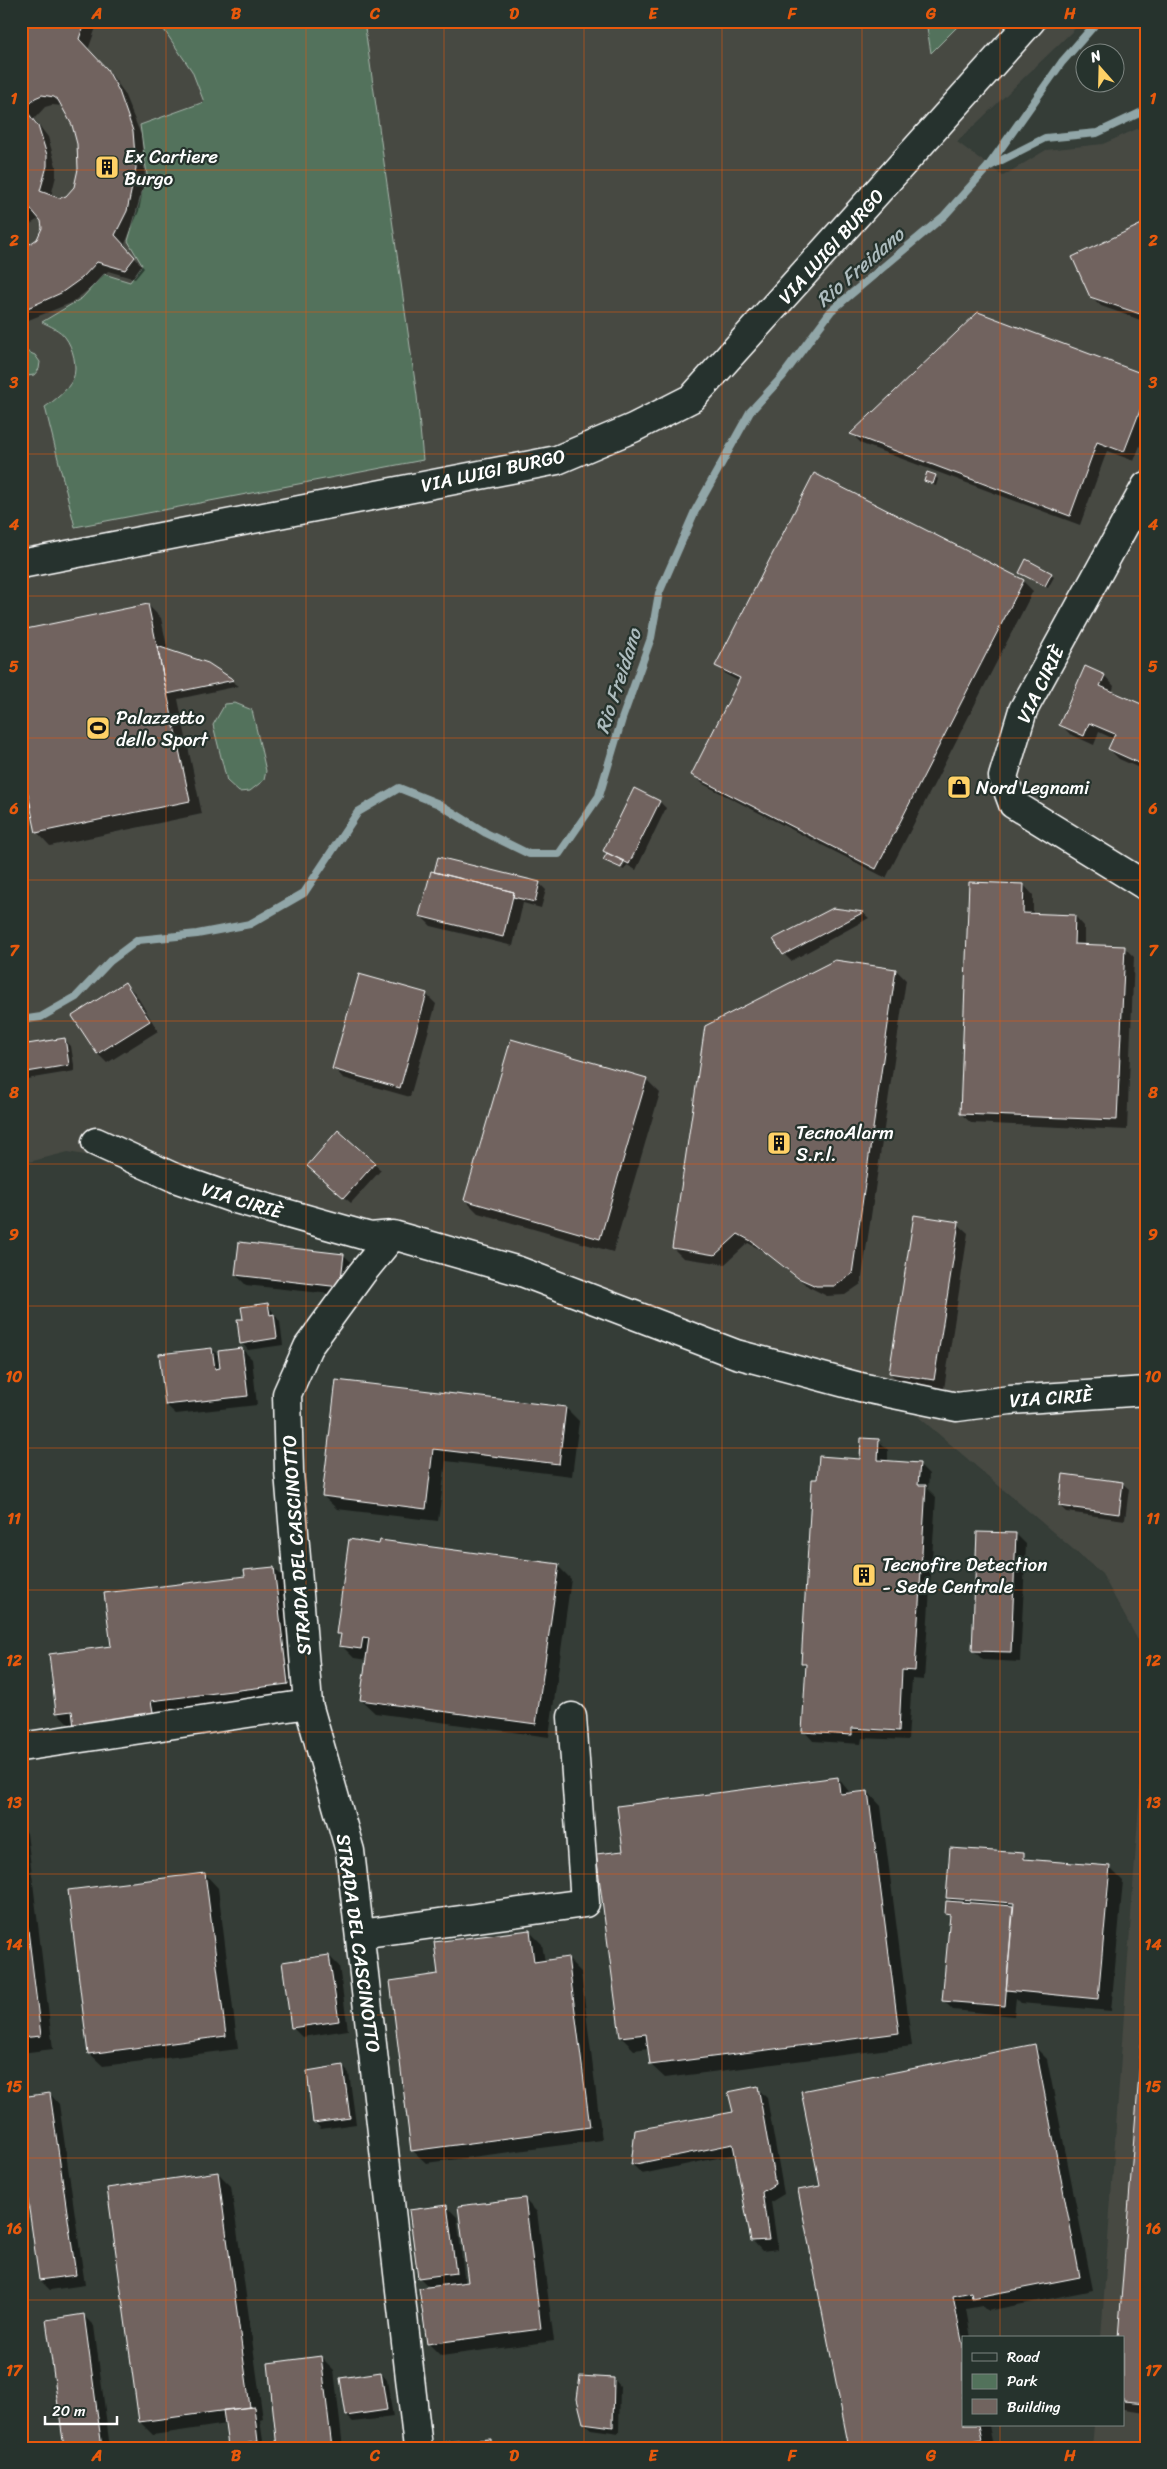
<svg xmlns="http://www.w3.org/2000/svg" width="1167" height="2469" font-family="Sriracha,sans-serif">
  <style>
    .built { fill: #474943 }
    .green { fill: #52725b; stroke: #a8b8ad }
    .shadow { fill: #0007; fill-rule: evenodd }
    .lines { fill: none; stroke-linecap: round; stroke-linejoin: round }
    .stream { stroke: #91a6a8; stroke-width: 8 }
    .building { fill: #71645f; stroke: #fff; fill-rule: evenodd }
    .minor-casing { stroke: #fff; stroke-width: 31 }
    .minor { stroke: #26332d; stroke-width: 28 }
    .grid { fill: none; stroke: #e8590c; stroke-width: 1; stroke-opacity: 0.55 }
    .labels { text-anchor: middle; stroke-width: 4.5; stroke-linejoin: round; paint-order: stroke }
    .poi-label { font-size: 19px; fill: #fff; stroke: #26332d; text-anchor: start }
    .street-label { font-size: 19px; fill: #fff; stroke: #26332d }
    .water-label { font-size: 20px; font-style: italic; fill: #adbcbe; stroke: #26332d }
    .neatline { fill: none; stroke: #e8590c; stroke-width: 2 }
    .grid-label { font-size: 16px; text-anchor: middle; font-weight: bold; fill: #e8590c }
  </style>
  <rect width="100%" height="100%" fill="#353d37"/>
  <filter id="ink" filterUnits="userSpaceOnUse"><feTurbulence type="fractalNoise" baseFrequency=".02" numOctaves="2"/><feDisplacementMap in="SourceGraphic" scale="10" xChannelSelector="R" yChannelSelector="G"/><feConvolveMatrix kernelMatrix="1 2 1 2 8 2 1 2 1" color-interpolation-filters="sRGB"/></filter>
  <g filter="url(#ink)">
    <path class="built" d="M21,21H1083L957,142L1003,176L1046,150L1103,144L1146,125V1655L1102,1574L900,1401L510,1279L182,1197L143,1169L113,1160L68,1152L21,1164Z
      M1146,1705V2448H1092L1094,2425H1123V2338H1101Z"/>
    <path class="green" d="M158,21H364L417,396L423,460L75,527L45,407C55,400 67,391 73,379C78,368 73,347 65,337C60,330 50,326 42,322L82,298L104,274L130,282L142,265L128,241L147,175L140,125L204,102L192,71Z
      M926,21H963L931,53Z
      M28,352L35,355L40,362L39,369L34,375L21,377V353Z
      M235,703L252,710L266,771L264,780L250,791L239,792L227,781L213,725L225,704Z"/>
    <path class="shadow" d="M21,21L98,22L88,50L108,70L123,91L141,135L145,179L139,211L124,246L144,268L135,279L108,271L92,287L71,303L21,323V251L39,240L44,228L40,218L21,230ZM52,105L63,106L73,125L78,144L79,170L75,187L67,197L59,199L51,196L56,176V166L48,137L34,119L45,107Z
      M1146,224V322L1101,306L1091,296Z
      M1146,376V430L1134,461L1107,451L1080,525L862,444L852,434Z
      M935,476L938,479L936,486L925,481Z
      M1026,561L1054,577L1048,588L1020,573Z
      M1023,581L1033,591L886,878L703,784L693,774L740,682L727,675L717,665Z
      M148,605L161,618L168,651L207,664L239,686L178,699L202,814L50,846L37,832L34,818L21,821V632Z
      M1085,668L1105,676L1114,686L1112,693L1146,708V771L1119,759L1109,749L1114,739L1099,732L1094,745L1070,734L1060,724Z
      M660,802L666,808L636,870L627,865L624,870L622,869L625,863H622L619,868L607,862L605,860Z
      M539,883L546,890L541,908L523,903L513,946L431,926L421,916Z
      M1024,885L1033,895V915L1075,916L1084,926V946L1124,947L1134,957L1127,1130L971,1123L961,1114Z
      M833,909L863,913L869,918L791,961L784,954Z
      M896,970L906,980L861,1284L845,1295L827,1296L809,1287L763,1251L748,1243L725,1264L683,1258L673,1248Z
      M125,984L135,993L158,1031L107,1063L97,1053Z
      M426,994L436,1004L410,1097L343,1078L334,1068Z
      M64,1039L71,1046L75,1071L21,1080V1047Z
      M646,1079L660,1093L613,1252L478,1213L465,1200Z
      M338,1132L381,1170L351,1203L315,1172Z
      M958,1224L968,1233L944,1389L900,1383L890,1373Z
      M344,1255L354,1265L350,1296L246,1285L236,1275Z
      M268,1305L280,1322L283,1345L248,1350L242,1343L244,1320Z
      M212,1349L221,1358L242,1349L252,1359L257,1405L176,1414L166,1405Z
      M337,1381L566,1408L579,1421L572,1476L446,1461L438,1521L337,1509L323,1496Z
      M878,1440L888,1450V1462L919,1464L929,1474L928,1489L936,1497L924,1680L912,1679L908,1740L862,1738L861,1744L813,1741L804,1731L807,1669L802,1664L818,1480L861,1460Z
      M1122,1483L1129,1489L1125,1520L1066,1512L1060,1506Z
      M1016,1534L1026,1544L1020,1662L983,1660L973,1650Z
      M558,1566L571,1579L549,1737L375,1713L361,1700L367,1660L354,1658L341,1645L342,1638L337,1633Z
      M274,1568L287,1581L300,1697L70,1725L57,1712L246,1577Z
      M838,1778L851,1794L868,1792L881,1806L912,2046L665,2078L651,2065L649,2048L634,2050L621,2037L598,1855L624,1852Z
      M21,1827L27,1833L53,2049L21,2053Z
      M1023,1854L1029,1861L1110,1868L1123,1881L1111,2011L1021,2003L1016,1998L1014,2016L953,2010L943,2000L951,1918L947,1914L953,1903L948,1898Z
      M205,1874L218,1888L238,2049L103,2066L89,2053Z
      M529,1931L542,1944L545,1962L568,1959L581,1972L602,2140L426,2163L412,2150L439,1975Z
      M329,1956L339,1966L348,2030L302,2037L292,2027Z
      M1146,2006V2412L1123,2409V2338Z
      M1034,2046L1047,2059L1093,2290L987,2311L982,2306L966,2309L971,2338H963V2425H989L993,2448H850L821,2187Z
      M343,2067L349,2073L356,2124L321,2129L315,2122Z
      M757,2088L767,2098L784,2194L771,2202L778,2249L762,2251L753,2241L736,2154L642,2174L632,2164L734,2113Z
      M50,2094L59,2104L85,2285L50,2290L40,2280Z
      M218,2173L231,2186L263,2419L260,2420L264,2448H222L229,2447L227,2424L153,2435L140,2422Z
      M524,2199L537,2212L554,2341L441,2356L428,2343L430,2288L419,2277L447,2207L457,2217L465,2284L469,2283Z
      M84,2316L94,2326L110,2448H65Z
      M321,2357L334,2370L343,2448H279Z
      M381,2373L387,2380L393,2417L353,2422L347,2416Z
      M614,2379L620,2386L619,2433L591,2429L584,2423Z
      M490,2440L497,2448H444Z"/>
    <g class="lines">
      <path class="stream" d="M988,167L1045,138L1097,133L1146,110
        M21,1020L41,1017L76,997L110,961L138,940L197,934L250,924L304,893L358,812L399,788L439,804L486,833L529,854H559L599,796L622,719L651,638L659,593L695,511L750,412L782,377L831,311L944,216L987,168L1062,62L1098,21"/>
    </g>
    <path class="building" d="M21,21H85L79,39L107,69L119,91L133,131L136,168L127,211L115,235L135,257L125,270L97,262L82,278L61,293L21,311V250L37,239L42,228L41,221L30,208L21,214ZM42,95L54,97L58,100L72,125L77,144L78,169L74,187L66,196L59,198L40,191L47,166V155L38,126L25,109L35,98Z
      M1146,222V316L1090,297L1072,257Z
      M978,312L1146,375V395L1124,452L1097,442L1070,516L850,434Z
      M927,472L936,475L933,484L924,481Z
      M814,473L1024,580L876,869L691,775L740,678L715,666Z
      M1026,559L1052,573L1045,586L1019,573Z
      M148,604L190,801L36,833L21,762V630Z
      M157,646L208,663L234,680L167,694Z
      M1085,666L1105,675L1100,686L1146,706V748L1139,763L1108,749L1115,734L1089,723L1084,736L1059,725Z
      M21,762L31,808L21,810Z
      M634,788L660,801L629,864L603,851Z
      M607,853L624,861L621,868L603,860Z
      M438,857L540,882L535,902L513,897L514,892L434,872Z
      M431,871L514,892L503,937L419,916Z
      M969,882L1024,884L1023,913L1075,915L1074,944L1125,946L1117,1120L960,1114Z
      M833,908L864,912L783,955L773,939Z
      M835,960L896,969L852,1274L835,1286H816L798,1278L751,1241L738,1234L715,1255L672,1248L705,1026Z
      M359,974L427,993L400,1088L332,1069Z
      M125,982L150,1021L97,1054L72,1016Z
      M65,1038L69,1065L21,1073V1045Z
      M511,1039L647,1078L600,1239L464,1200Z
      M338,1130L375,1163L344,1198L307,1166Z
      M914,1215L959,1222L934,1380L889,1373Z
      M239,1242L344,1254L340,1287L235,1275Z
      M268,1303L270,1315L274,1314L277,1338L240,1344L237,1319H243L241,1307Z
      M212,1348L215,1369L220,1368L218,1351L242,1348L248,1396L165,1405L159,1354Z
      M336,1380L566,1407L559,1464L433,1449L426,1509L322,1496Z
      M861,1438L879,1439L878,1460L920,1463L918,1485H926L915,1671L902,1670L899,1731L852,1728V1735L802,1732L806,1664H801L812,1479H817L819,1456L860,1459Z
      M1063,1474L1123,1482L1119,1514L1059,1506Z
      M977,1532L1016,1533L1011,1652L972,1651Z
      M349,1539L379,1544L380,1540L559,1564L536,1724L360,1700L369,1638L363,1637L361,1649L339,1646L341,1634H336Z
      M274,1567L288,1684L151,1701L154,1717L74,1727L72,1711L56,1713L49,1654L111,1646L104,1593L245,1576L244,1570Z
      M838,1777L840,1794L868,1791L899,2033L650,2065L646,2034L620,2037L596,1854L623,1851L617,1806Z
      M950,1848L1024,1853V1859L1110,1866L1098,1999L1006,1990L1014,1903L946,1898Z
      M21,1873L41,2036L21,2038Z
      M205,1873L226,2036L88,2054L68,1890Z
      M946,1901L1013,1906L1005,2006L942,2001L950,1915L945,1914Z
      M530,1930L534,1962L568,1957L590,2127L411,2151L390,1981L438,1974L434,1942Z
      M329,1955L339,2021L291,2028L282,1962Z
      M1145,1999L1146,2000V2403L1123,2401V2338H1118Z
      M1035,2044L1080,2277L972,2298L971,2292L953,2296L963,2346V2425H979L982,2440L957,2445V2448H849L798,2190L820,2186L801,2091Z
      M343,2065L350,2118L313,2123L307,2071Z
      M758,2086L775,2184L762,2192L769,2240L751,2241L733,2144L631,2165L635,2130L733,2112L728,2092Z
      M50,2093L76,2275L39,2280L21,2152V2097Z
      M218,2172L250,2407L139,2422L107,2188Z
      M525,2198L541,2329L427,2344L419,2288L468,2282L458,2206Z
      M447,2205L456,2273L418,2278L409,2210Z
      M84,2314L102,2448H64L46,2320Z
      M321,2356L332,2448H277L268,2363Z
      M381,2372L387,2410L346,2416L340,2378Z
      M580,2376L614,2378L613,2427L583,2423L577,2399Z
      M254,2407L258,2442L228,2446L223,2410Z
      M491,2439V2448H443V2442Z
      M258,2442L259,2448H214L228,2446Z"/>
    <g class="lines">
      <g class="minor-casing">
        <path id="minor" d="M1146,486L1023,710L1003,777L1013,804L1146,886
          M21,564L557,460L633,428L692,398L1031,21
          M96,1142L175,1178L232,1198L370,1237L393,1235L519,1271L736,1354L860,1387L957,1407L1010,1400L1146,1391
          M393,1235L362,1273L308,1347L287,1394L289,1472L308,1704L350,1851L418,2448
          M21,1747L308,1704
          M360,1934L585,1903L572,1717"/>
      </g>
      <use href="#minor" class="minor"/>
    </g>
  </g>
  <path class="grid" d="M166,21V2448M306,21V2448M444,21V2448M584,21V2448M722,21V2448M862,21V2448M1000,21V2338M21,170H1146M21,312H1146M21,454H1146M21,596H1146M21,738H1146M21,880H1146M21,1021H1146M21,1164H1146M21,1306H1146M21,1448H1146M21,1590H1146M21,1732H1146M21,1874H1146M21,2015H1146M21,2158H1146M21,2300H1146M1000,2425V2448"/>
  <defs>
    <g id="building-square" transform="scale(1.25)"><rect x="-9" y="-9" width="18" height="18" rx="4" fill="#ffd166" stroke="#26332d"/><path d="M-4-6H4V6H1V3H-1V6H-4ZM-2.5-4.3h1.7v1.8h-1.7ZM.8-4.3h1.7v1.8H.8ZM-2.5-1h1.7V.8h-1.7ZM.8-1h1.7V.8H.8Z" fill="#111"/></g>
    <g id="stadium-square" transform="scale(1.25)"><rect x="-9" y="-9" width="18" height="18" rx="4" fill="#ffd166" stroke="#26332d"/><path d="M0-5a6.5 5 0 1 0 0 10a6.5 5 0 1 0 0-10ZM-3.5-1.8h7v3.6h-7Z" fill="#111"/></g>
    <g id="shop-square" transform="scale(1.25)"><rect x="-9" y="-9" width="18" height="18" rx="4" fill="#ffd166" stroke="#26332d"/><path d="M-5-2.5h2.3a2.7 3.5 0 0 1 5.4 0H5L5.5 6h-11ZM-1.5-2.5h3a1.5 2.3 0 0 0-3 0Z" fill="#111"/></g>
  </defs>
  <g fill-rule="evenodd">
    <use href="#building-square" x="107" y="167"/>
    <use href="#stadium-square" x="98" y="728"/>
    <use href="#shop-square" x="959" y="787"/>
    <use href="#building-square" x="779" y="1143"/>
    <use href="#building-square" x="864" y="1575"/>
  </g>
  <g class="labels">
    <g class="poi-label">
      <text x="124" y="163">Ex Cartiere<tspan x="124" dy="22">Burgo</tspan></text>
      <text x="116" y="724">Palazzetto<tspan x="116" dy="22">dello Sport</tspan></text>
      <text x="976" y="794">Nord Legnami</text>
      <text x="796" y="1139">TecnoAlarm<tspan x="796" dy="22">S.r.l.</tspan></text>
      <text x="882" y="1571">Tecnofire Detection<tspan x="882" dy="22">- Sede Centrale</tspan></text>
    </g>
    <g class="street-label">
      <text transform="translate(831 246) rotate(-48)" y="7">VIA LUIGI BURGO</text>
      <text transform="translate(493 470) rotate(-12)" y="7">VIA LUIGI BURGO</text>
      <text transform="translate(1040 684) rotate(-64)" y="7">VIA CIRIÈ</text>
      <text transform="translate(242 1200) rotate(17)" y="7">VIA CIRIÈ</text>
      <text transform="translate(1051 1397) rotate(-4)" y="7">VIA CIRIÈ</text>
      <text transform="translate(296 1545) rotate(-94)" y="7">STRADA DEL CASCINOTTO</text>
      <text transform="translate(359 1943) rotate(82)" y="7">STRADA DEL CASCINOTTO</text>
    </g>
    <g class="water-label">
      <text transform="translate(860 267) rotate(-41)" y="7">Rio Freidano</text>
      <text transform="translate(618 681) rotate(-72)" y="7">Rio Freidano</text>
    </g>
  </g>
  <rect width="1167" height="2469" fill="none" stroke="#26332d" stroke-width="55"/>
  <rect x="962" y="2336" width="162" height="90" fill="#26332d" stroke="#7d8581"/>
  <rect x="972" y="2353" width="25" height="8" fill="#26332d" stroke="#7d8581"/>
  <text x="1007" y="2362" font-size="15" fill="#ffffff">Road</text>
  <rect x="972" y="2374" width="25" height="15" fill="#52725b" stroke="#7d8581"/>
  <text x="1007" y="2386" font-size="15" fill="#ffffff">Park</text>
  <rect x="972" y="2399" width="25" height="15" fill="#71645f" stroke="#7d8581"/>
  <text x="1007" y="2412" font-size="15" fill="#ffffff">Building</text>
  <g transform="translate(1100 68) rotate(340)"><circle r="24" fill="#26332d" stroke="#7d8581"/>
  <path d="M0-4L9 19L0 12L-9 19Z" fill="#ffd166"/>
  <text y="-8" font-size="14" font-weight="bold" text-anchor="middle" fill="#ffffff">N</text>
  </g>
  <path d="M45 2416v8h72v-8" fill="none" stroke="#ffffff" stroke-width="2.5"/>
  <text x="52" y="2416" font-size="15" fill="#ffffff" stroke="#26332d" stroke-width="4" paint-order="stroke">20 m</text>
  <rect x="28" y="28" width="1112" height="2414" class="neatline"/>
  <g class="grid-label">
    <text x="97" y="19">A</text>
    <text x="236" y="19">B</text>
    <text x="375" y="19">C</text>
    <text x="514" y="19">D</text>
    <text x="653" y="19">E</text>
    <text x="792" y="19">F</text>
    <text x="931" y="19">G</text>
    <text x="1070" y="19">H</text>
    <text x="14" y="104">1</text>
    <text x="1153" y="104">1</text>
    <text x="14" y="246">2</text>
    <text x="1153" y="246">2</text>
    <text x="14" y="388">3</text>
    <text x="1153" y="388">3</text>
    <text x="14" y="530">4</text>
    <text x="1153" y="530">4</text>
    <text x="14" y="672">5</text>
    <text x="1153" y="672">5</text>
    <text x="14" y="814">6</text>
    <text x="1153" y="814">6</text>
    <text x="14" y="956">7</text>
    <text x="1153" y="956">7</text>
    <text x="14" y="1098">8</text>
    <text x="1153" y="1098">8</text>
    <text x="14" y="1240">9</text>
    <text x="1153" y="1240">9</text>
    <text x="14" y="1382">10</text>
    <text x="1153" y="1382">10</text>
    <text x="14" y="1524">11</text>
    <text x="1153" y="1524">11</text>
    <text x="14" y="1666">12</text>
    <text x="1153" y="1666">12</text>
    <text x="14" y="1808">13</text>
    <text x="1153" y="1808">13</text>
    <text x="14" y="1950">14</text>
    <text x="1153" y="1950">14</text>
    <text x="14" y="2092">15</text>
    <text x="1153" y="2092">15</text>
    <text x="14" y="2234">16</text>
    <text x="1153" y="2234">16</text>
    <text x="14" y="2376">17</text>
    <text x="1153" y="2376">17</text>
    <text x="97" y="2461">A</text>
    <text x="236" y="2461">B</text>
    <text x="375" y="2461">C</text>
    <text x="514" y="2461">D</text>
    <text x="653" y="2461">E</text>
    <text x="792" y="2461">F</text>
    <text x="931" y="2461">G</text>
    <text x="1070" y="2461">H</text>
  </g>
</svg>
